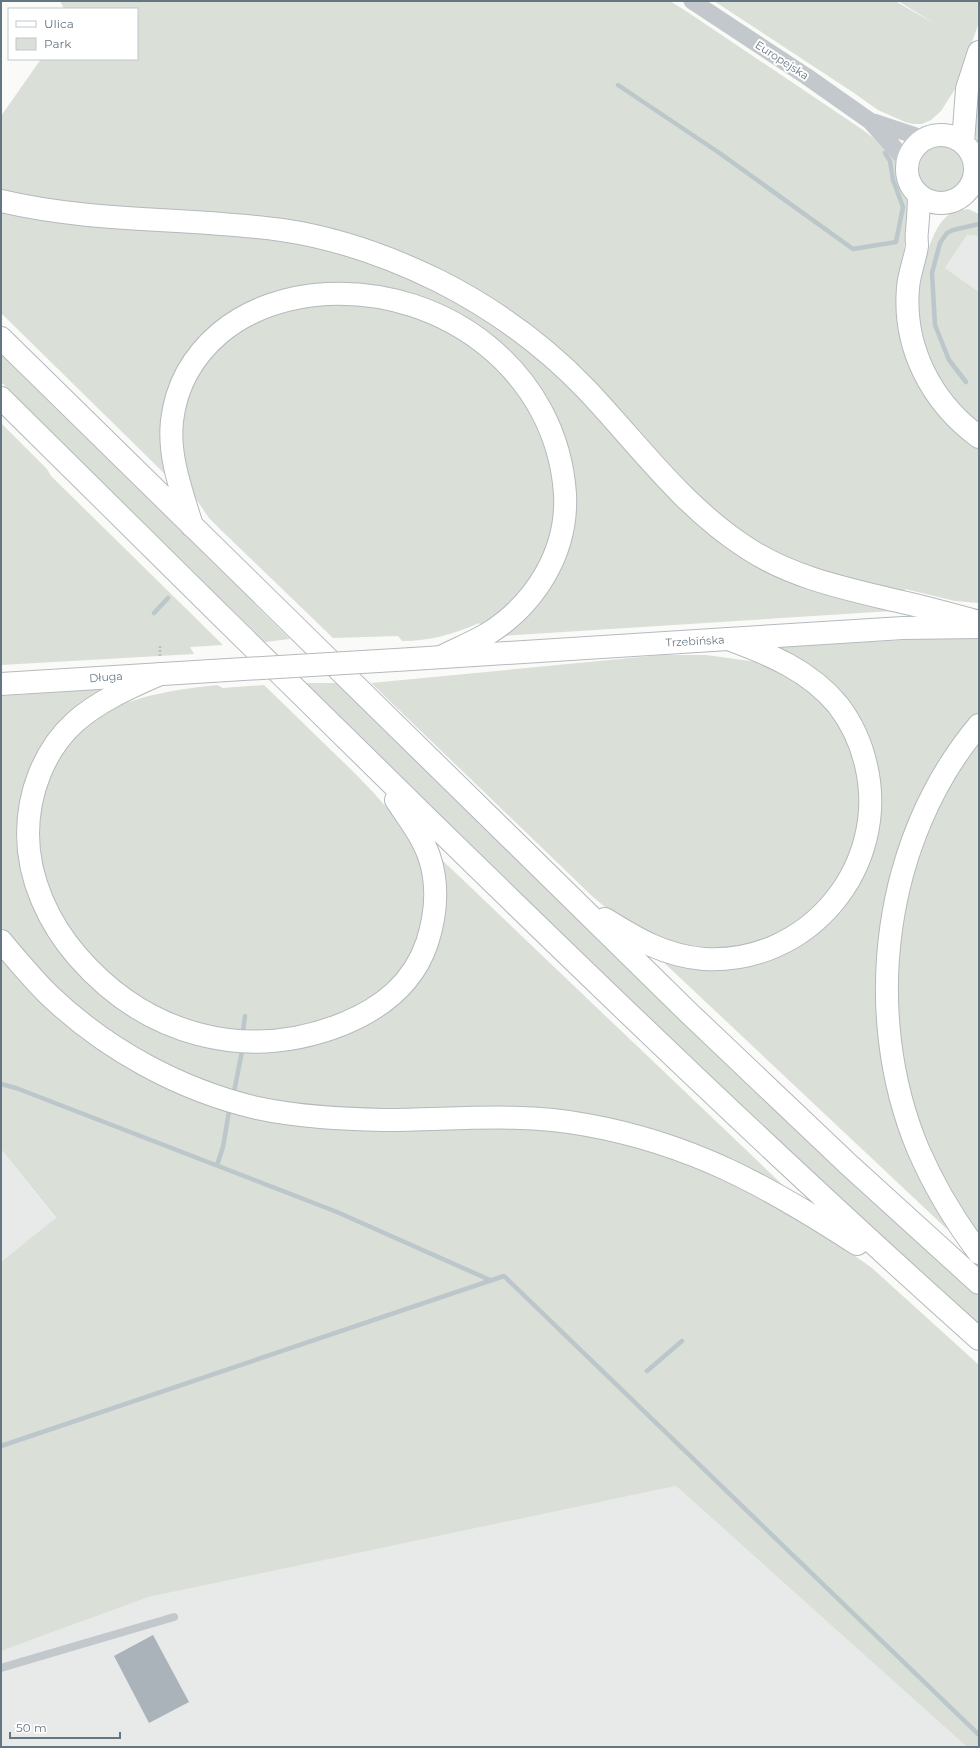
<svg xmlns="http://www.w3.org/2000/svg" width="980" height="1748" font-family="Montserrat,sans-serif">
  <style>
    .built { fill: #e8e9e9 }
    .green { fill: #dadfd7 }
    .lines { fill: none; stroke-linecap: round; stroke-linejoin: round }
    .stream { stroke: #bbc7cb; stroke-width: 4.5 }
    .building { fill: #aab3b9 }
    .secondary-casing { stroke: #b3babf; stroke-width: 24 }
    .primary-casing { stroke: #b5babe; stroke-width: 24 }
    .highway-casing { stroke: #b4b9bd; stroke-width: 24 }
    .path { stroke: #bbbfc2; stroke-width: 2.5; stroke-dasharray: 2 2; stroke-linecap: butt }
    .lane { stroke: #c3c8cc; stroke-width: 8 }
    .street { stroke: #c3c8cc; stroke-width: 17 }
    .secondary { stroke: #fff; stroke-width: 22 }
    .primary { stroke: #fff; stroke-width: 22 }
    .highway { stroke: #fff; stroke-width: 22 }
    .primary-bridge-casing { stroke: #b5babe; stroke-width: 24; stroke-linecap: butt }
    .primary-bridge { stroke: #fff; stroke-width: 22 }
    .labels { text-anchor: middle; stroke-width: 4; stroke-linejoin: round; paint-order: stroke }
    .street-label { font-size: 11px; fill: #657683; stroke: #fff }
  </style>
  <rect width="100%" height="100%" fill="#fafaf8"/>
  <path class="built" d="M967,235L979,236V292L945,268Z
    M1,1149L56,1219L1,1262Z
    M676,1486L967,1747H1V1651L149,1597Z"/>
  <path class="green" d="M60,1H670L686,11L863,130L884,146L893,155L898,165L897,177L902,190L910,206L901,271L900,329L979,445V603L955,601L905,589L904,594L781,559L713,514L614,408L405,256L64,203L1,191V116L41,59H137V9H64Z
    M714,1H895L937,25L898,1H979V22L957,86L941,111L931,120L922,124H913L905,122L878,110L854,93Z
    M979,96V146C970,130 975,113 979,96Z
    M918 168a24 24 0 1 1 48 0a24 24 0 1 1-48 0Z
    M1,208L211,230L337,249L438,288L535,351L704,524L897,608L892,611L501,636L559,570L569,549L575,522L576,500L574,480L511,358L342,287L195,346L171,480L1,313Z
    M968,209L979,214V236L967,235L945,268L979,292V422C949,400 929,363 920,328C913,304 926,234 946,217C952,212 961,210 968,209Z
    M362,302L425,318L493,361L538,420L555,468L556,523L532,582L482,628L479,623C454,634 430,641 402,641L398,636L333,638L223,532L209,518L192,493L179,435L190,384L220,341L283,308Z
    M1,353L290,639L265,642L1,382Z
    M1,423L47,469L51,476L223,645L190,647L194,654L1,665Z
    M979,636V714L964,730L931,778L881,1001L948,1230L659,958L779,955L806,941L830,921L845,901L874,763L776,647Z
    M662,655H706L757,662L774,667L821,698L839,721L859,768L862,819L844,871L816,909L773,938L725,950L668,944L628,926L593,897L371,683Z
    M306,683H338L979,1293V1327L838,1199L543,916Z
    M217,685L223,688L264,685C288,708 311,731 335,754C365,783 397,814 416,851C424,866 423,884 424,900C425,918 421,932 413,948C381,1016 286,1041 217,1028C208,1027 199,1023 190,1020C180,1016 169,1014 159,1009C115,988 76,951 56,906C43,877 36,847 37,814C37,807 41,800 43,793C71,707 136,694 217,685Z
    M104,689L47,738L30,766L18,809L16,837L19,862L27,889L40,920L57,949L85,981L112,1005L137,1021L168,1035L345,1034L439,936C447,908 445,887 441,859L788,1190L675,1138L331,1111L224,1091L140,1053L60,994L14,943L1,927V696Z
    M979,737V1239L957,1207L925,1143L912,1108L898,1036L897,966L907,897L914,866L947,786Z
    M1,953L183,1093L530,1127L608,1138L718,1173L817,1229L872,1268L979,1365V1747H967L676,1486L149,1597L1,1651V1262L56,1218L1,1149Z"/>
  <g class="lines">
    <path class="stream" d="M618,85L718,152L853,249L896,242L903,207L893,180L890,161L885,153
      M966,382L949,360L935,325L932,273L940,243L947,233L953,230L979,224
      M154,613L168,598
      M243,1031L245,1016
      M1,1084L16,1088L337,1212L490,1280
      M234,1092L242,1051
      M217,1165L223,1147L229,1111
      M647,1371L682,1341
      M1,1446L504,1276L979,1735"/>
  </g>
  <path class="building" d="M153,1635L189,1702L149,1723L114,1656Z"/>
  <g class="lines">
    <g class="secondary-casing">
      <path id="secondary" d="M907 169a34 34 0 1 1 68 0a34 34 0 1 1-68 0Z
        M963,143L967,89L979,52
        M919,195C919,207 918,219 917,231C916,236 917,241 917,246C915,260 909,273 908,288C903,347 931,402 979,437
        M728,639L903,628L979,627"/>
    </g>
    <g class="primary-casing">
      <path id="primary" d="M412,659L728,639
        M1,684L211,671"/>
    </g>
    <g class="highway-casing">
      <path id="highway" d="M1,201C93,223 189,217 282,230C337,238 390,257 439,281C494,309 544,345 586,389C638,444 683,507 747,548C791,577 843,588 893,600C922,606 950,614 979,622
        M1,338L690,1014L848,1164L979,1283
        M1,398C143,539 285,679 428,819C609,996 791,1171 979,1339
        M192,526C182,492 168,457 172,421C176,386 193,356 220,333C250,308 289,296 327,294C446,288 557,372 565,494C568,551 536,603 489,633C474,642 457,649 441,657
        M160,674C131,687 100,700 75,722C44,750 28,793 28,834C28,879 49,924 78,957C146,1035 245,1063 343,1024C382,1008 413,984 427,943C436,915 439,885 429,856C422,836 408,818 396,800
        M979,725C883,839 861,1012 918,1149C934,1186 955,1221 979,1253
        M605,919C637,939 665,956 704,959C809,965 890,866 866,765C861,743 851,722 838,705C809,670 769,654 728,639
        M1,941C16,959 31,977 48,994C105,1049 180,1090 257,1108C299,1117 342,1119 384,1120C452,1120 520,1112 587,1125C693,1144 769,1187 857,1244"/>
    </g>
    <path class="path" d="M160,646V657"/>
    <path class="lane" d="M1,1668L174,1617"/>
    <path class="street" d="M692,1L806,76L870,121L908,163
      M874,122L925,139"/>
    <use href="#secondary" class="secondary"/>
    <use href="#primary" class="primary"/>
    <use href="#highway" class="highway"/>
    <g class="primary-bridge-casing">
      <path id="primary-bridge" d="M211,671L412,659"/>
    </g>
    <use href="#primary-bridge" class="primary-bridge"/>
  </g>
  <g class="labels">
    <g class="street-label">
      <text transform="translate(782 60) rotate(33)" y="4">Europejska</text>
      <text transform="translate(695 641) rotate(-3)" y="4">Trzebińska</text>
      <text transform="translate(106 677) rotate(-4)" y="4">Długa</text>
    </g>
  </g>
  <rect width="980" height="1748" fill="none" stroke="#657683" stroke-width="4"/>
  <rect x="8" y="8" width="130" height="52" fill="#ffffff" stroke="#c1c8cd"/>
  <rect x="16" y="21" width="20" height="6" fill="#ffffff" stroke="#c1c8cd"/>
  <text x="44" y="28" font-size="12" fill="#657683">Ulica</text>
  <rect x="16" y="38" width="20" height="12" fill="#dadfd7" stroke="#c1c8cd"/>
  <text x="44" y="48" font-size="12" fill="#657683">Park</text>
  <path d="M10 1732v6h110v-6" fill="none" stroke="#657683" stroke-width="2"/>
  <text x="16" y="1732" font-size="12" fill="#657683" stroke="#ffffff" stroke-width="3" paint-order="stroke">50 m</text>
</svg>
